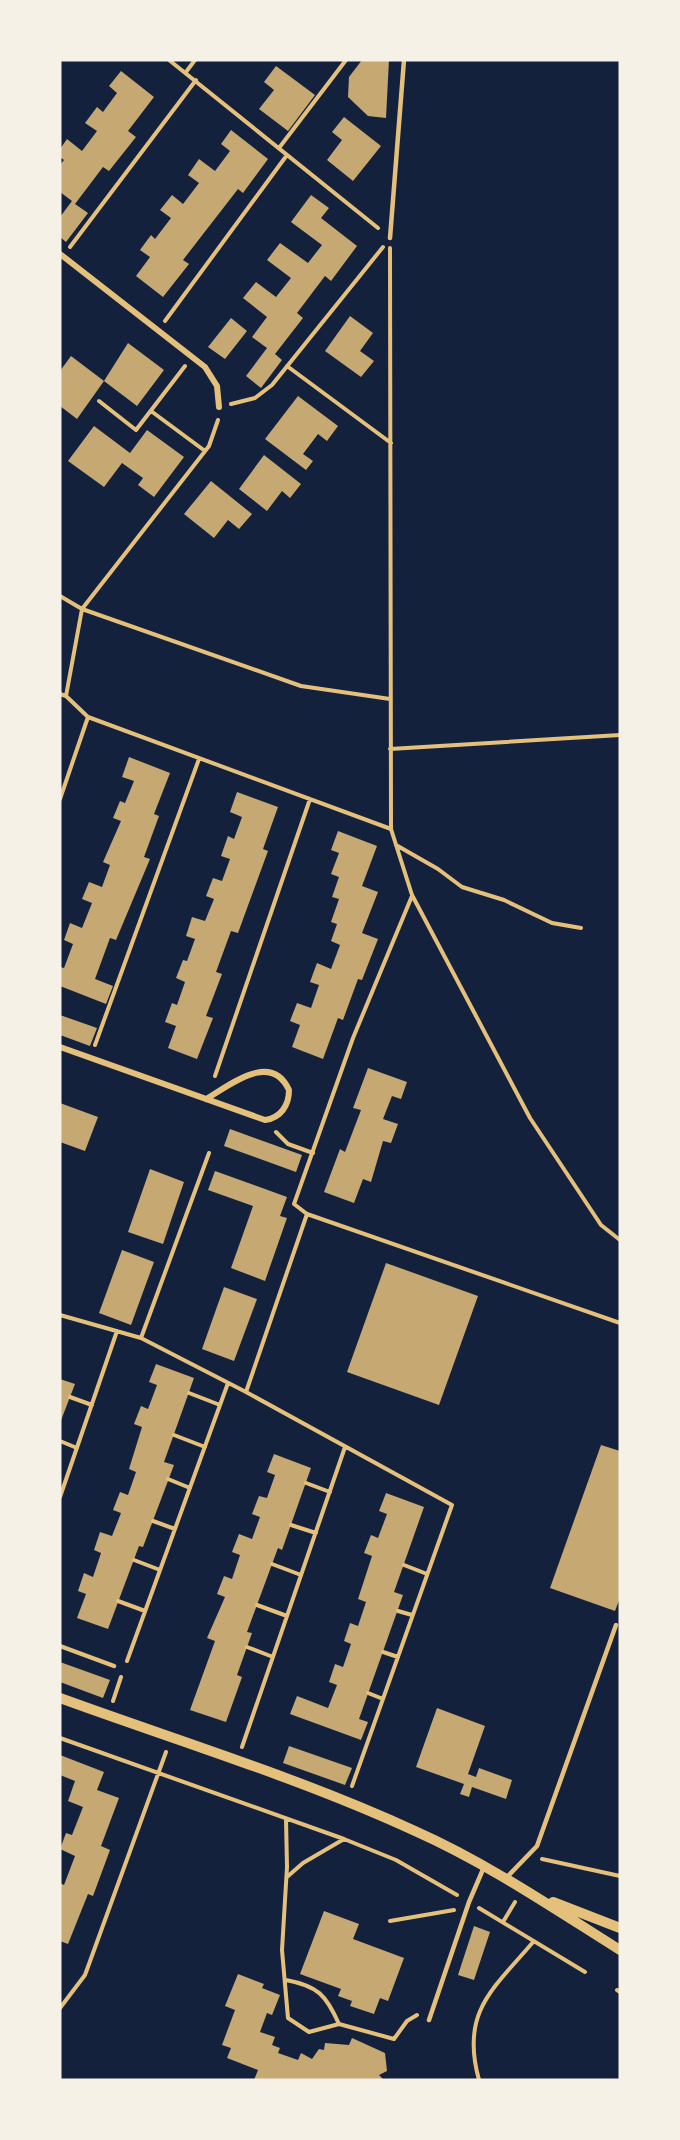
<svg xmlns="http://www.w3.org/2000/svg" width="680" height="2140" font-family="Rubik,sans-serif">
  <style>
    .building { fill: #c6a872 }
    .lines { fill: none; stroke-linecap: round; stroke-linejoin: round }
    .path { stroke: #e5c07b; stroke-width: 4 }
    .service { stroke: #e5c07b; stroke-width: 4.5 }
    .minor { stroke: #e5c07b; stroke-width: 6 }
    .tertiary { stroke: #e5c07b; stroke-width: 10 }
  </style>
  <rect width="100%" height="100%" fill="#14213d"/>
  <path class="building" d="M362,60H389L386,118L368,116L348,97L349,77Z
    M276,66L315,95L288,131L259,109L274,90L264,82Z
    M121,71L154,97L128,131L136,137L109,171L103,167L75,204L88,213L66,242L60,237V217L72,201L60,192V165L64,160L60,157V149L67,139L82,151L97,131L85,123L97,107L103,112L117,93L109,86Z
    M344,117L381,146L353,181L327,160L342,140L332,132Z
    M231,130L268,159L243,193L238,189L183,260L189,264L163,297L136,276L150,257L140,250L151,235L155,239L171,218L160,210L172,195L183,204L199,183L188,175L199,159L215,171L230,151L221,144Z
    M311,195L329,208L321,218L357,246L331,281L325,276L297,313L303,318L275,354L282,360L261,388L246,376L267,348L252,337L267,317L243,298L256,282L276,297L291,278L267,260L280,243L308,263L322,245L291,222Z
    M350,316L373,333L360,351L374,361L361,377L325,351Z
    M231,318L247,331L225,359L208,347Z
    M128,343L164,370L137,406L104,381Z
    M71,356L104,381L77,419L60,406V371Z
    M298,396L338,426L327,441L318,434L303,454L313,461L306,470L265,439Z
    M94,426L130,453L147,430L184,457L154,497L138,485L143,478L122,463L104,487L68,461Z
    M264,455L301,484L290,498L282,491L267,511L239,489Z
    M211,481L252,514L239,529L228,520L214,538L184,514Z
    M129,757L170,773L154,814L159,816L144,857L150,859L116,940L110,938L95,979L113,986L106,1004L60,986V967L64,968L73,944L64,940L70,923L82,928L92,903L82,899L89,882L102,887L110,865L103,862L121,821L113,818L120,801L125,803L134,781L122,777Z
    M237,792L278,807L263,849L268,851L238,933L231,931L216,972L222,974L206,1016L213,1018L197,1059L168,1048L176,1026L165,1022L172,1003L177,1005L185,982L176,978L183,960L187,961L195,939L186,936L192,917L205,921L214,899L206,896L213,878L222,881L230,859L221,856L228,836L234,839L242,817L230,812Z
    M338,831L377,846L362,886L378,892L362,933L378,939L362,980L358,979L343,1020L338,1018L323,1059L292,1047L300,1025L290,1021L297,1003L311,1008L319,985L310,982L317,963L331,969L340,945L331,941L337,924L331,922L339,899L332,897L339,877L331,874L339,853L331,850Z
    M60,1015L97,1028L90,1046L60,1035Z
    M368,1068L407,1082L401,1099L392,1096L383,1119L398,1124L391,1143L383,1141L371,1182L363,1179L354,1203L324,1192L340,1149L345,1152L361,1110L353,1108Z
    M60,1103L98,1117L85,1151L60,1142Z
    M230,1129L302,1155L296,1172L224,1146Z
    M150,1169L184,1182L163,1244L128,1232Z
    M215,1171L287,1197L280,1216L287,1218L265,1281L231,1268L253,1206L208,1190Z
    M122,1250L154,1262L131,1325L99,1313Z
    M386,1263L478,1296L439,1405L347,1372Z
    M224,1287L257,1299L234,1361L202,1349Z
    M156,1364L194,1378L164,1462L174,1465L143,1547L139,1546L108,1629L77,1618L86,1594L78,1591L84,1573L93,1577L101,1553L94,1550L100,1532L112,1536L121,1513L113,1510L120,1492L128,1495L136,1472L129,1469L142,1427L134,1424L141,1406L148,1409L157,1385L149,1382Z
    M60,1379L75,1384L60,1423Z
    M601,1445L620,1451V1598L615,1611L550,1588Z
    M274,1454L311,1468L282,1550L278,1548L247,1632L252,1633L237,1675L242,1677L226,1722L190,1710L215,1641L207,1638L225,1597L217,1594L224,1576L232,1579L240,1555L232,1552L239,1534L252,1539L260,1517L252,1514L259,1496L267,1498L275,1475L267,1472Z
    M386,1493L424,1507L394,1592L403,1595L359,1719L368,1722L361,1740L290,1714L297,1696L328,1708L337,1685L329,1682L335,1664L343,1667L351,1644L344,1641L350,1623L358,1626L366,1602L358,1599L372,1556L364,1553L371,1535L378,1538L387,1514L379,1511Z
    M60,1662L110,1680L103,1698L60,1682Z
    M437,1708L485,1726L468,1774L476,1777L479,1768L512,1780L506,1799L472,1787L469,1797L460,1794L464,1784L416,1767Z
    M289,1746L352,1768L345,1785L283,1763Z
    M60,1755L104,1772L97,1790L119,1798L101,1846L110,1850L93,1896L88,1894L68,1944L60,1941V1883L64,1885L75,1856L60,1849L66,1833L72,1835L83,1807L68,1801L75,1781L60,1775Z
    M324,1911L359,1924L353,1939L404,1958L388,2001L380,1998L374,2014L350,2006L352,2001L338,1996L341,1989L300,1974Z
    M474,1926L490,1932L474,1980L458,1975Z
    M238,1974L264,1984L262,1988L280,1995L272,2015L267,2013L260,2032L275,2037L272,2045L280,2048L278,2053L298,2060L301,2053L312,2059L319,2049L324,2050L325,2043L349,2045L352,2038L385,2053L387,2071L379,2075L384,2080H254L258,2070L227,2058L231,2048L222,2045L235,2010L225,2006Z"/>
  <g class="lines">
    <path class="path" d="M169,60L378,228
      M186,72L195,60
      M279,148L346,60
      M70,247L196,80
      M390,248L391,829L412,895L530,1118L601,1225L620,1240
      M165,321L287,155
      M287,366L391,443
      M99,401L136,430L185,366
      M231,404L255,398L272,385L383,247
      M151,411L205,451
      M60,596L82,609L301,686L390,699
      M60,694L66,696L88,717L391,829
      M66,696L82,609L209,446L218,420
      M390,749L620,735
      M60,799L88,717
      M396,845L438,869L462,887L504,900L552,923L581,928
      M95,1045L199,759
      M215,1076L310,799
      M276,1132L288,1144L313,1153
      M307,1214L620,1323
      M60,1315L141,1338L246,1392L307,1214L294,1204L353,1038L412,896
      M141,1338L209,1153
      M246,1392L452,1505L352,1786
      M189,1393L220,1405
      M70,1397L92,1405
      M174,1435L205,1447
      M60,1441L77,1448
      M168,1479L190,1488
      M306,1483L330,1492
      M60,1497L117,1331
      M153,1521L175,1529
      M291,1525L316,1533
      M134,1560L160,1570
      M272,1564L301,1575
      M404,1565L427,1574
      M118,1601L145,1611
      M257,1605L287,1616
      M398,1611L412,1615
      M247,1647L273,1657
      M383,1652L398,1657
      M127,1661L228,1383
      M368,1693L383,1699
      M113,1701L121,1677
      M60,1738L344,1839L396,1860L457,1895
      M242,1747L345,1447
      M286,1819L287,1867L282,1950L288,2018L309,2032L339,2024L394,2039L407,2021L417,2015
      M542,1859L620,1876
      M287,1877L303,1863L344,1839
      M479,1908L585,1972
      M390,1921L454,1910
      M503,1922L515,1902
      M286,1980C318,1986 326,1995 339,2024
      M617,1990L620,1992
      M60,2008L85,1975L166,1752
      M479,2080C460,2012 493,1989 534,1941"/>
    <path class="service" d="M390,238L404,60
      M60,1646L114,1666
      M506,1878L537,1846L616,1625
      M429,2020L469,1902L484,1867"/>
    <path class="minor" d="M60,254L205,367L217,386L219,407
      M60,1047L265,1120C281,1118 289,1105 289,1090C271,1051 230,1085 206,1099"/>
    <path class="tertiary" d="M60,1698C178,1741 300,1778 415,1831C487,1863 553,1908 620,1950
      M553,1902L620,1928"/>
  </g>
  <rect width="680" height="2140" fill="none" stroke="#f6f1e7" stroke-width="123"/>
</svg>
